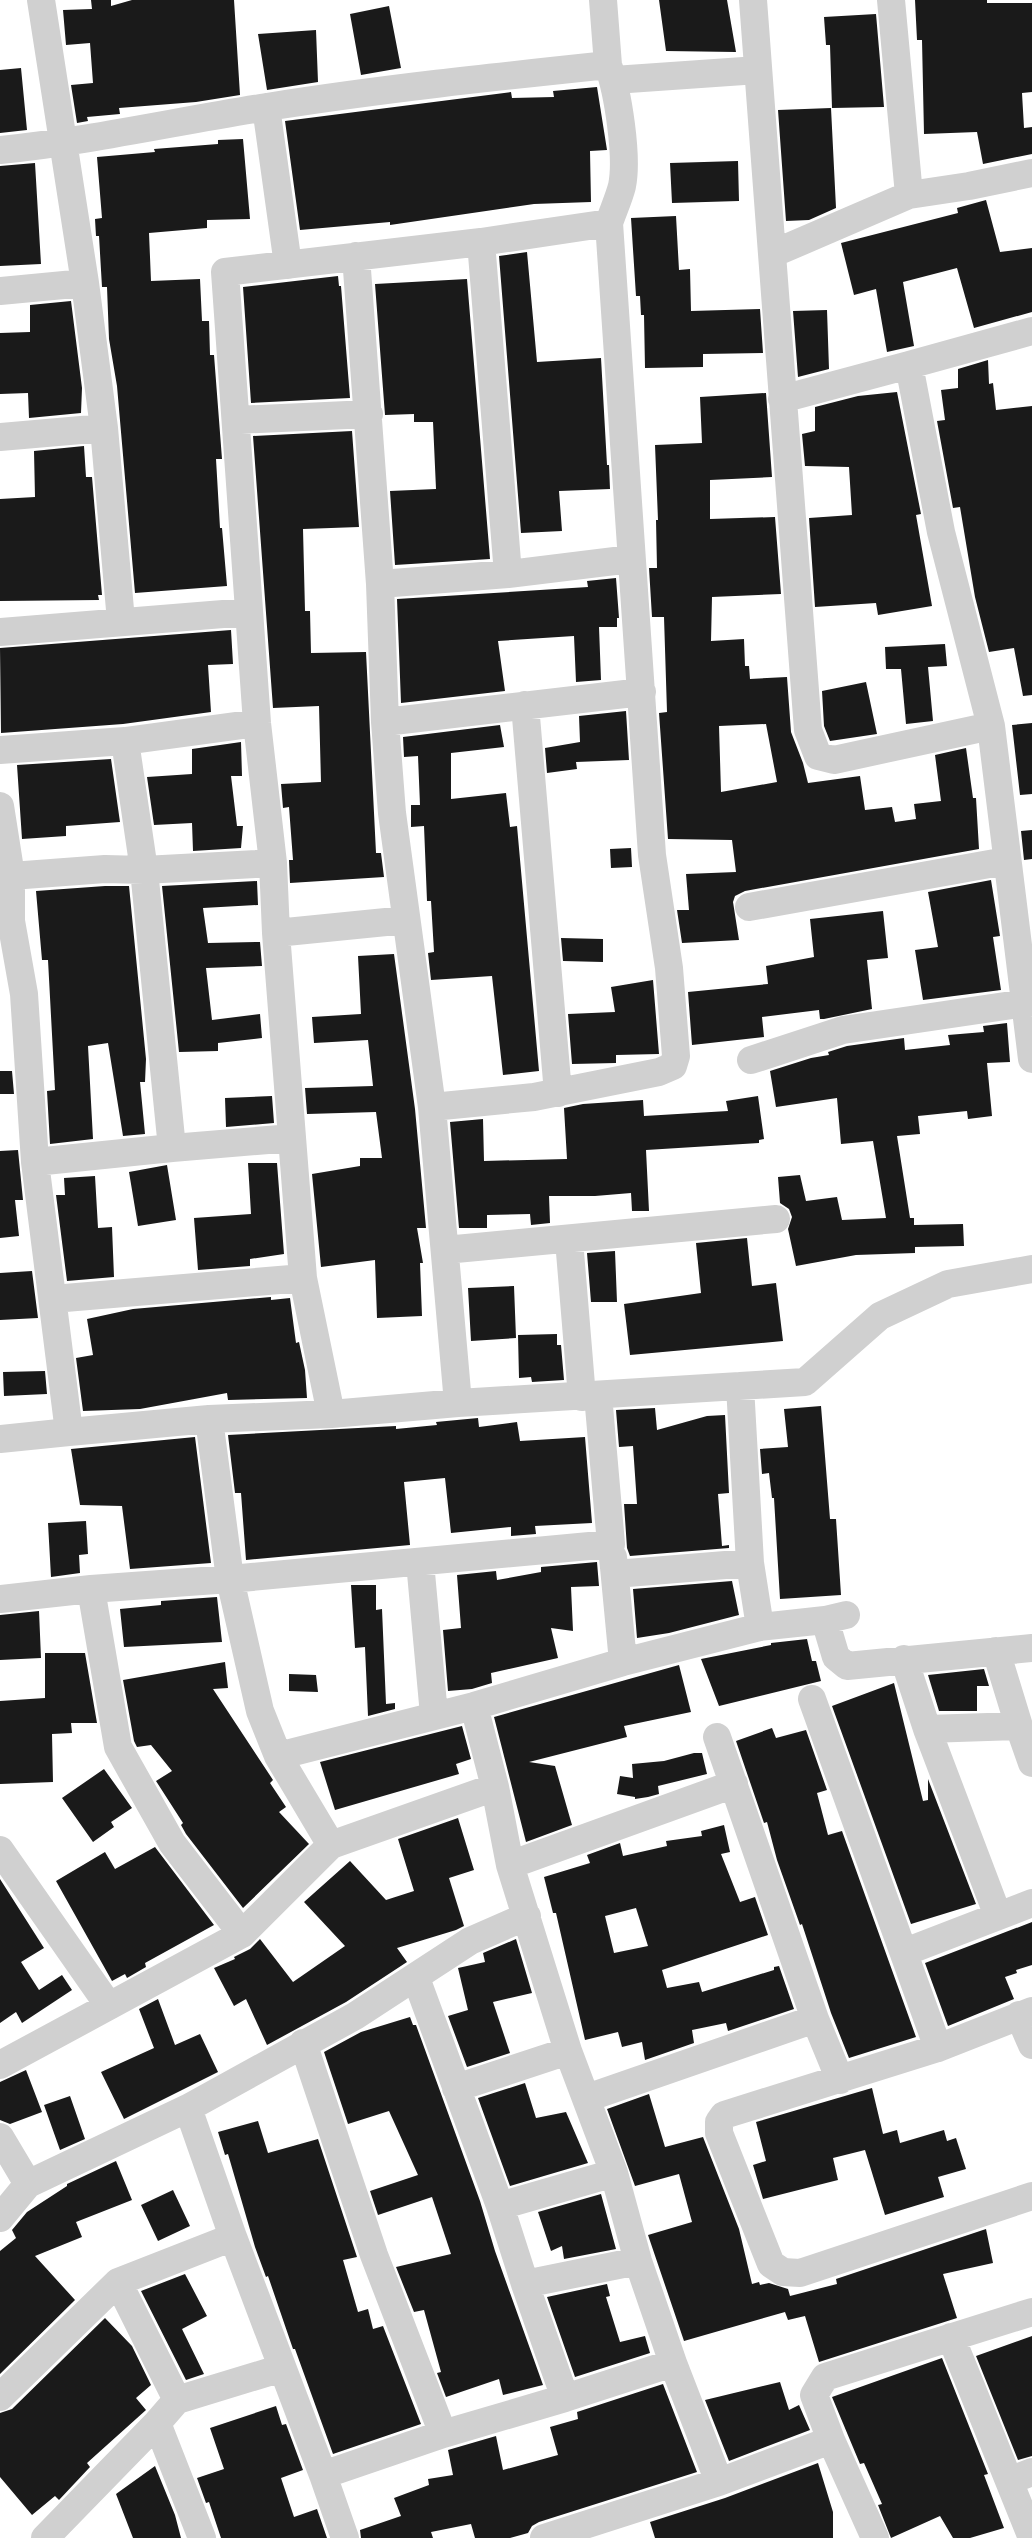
<svg xmlns="http://www.w3.org/2000/svg" width="1032" height="2538" font-family="'Noto Sans',sans-serif">
  <style>
    .building { fill: #1a1a1a; fill-rule: evenodd }
    .lines { fill: none; stroke-linecap: round; stroke-linejoin: round }
    .minor { stroke: #d0d0d0; stroke-width: 28 }
  </style>
  <rect width="100%" height="100%" fill="#fff"/>
  <path class="building" d="M91,0H111V6L132,0H234L240,95L196,102L119,108L120,114L87,117L88,121L77,123L71,85L93,83L90,43L66,45L63,10L92,9Z
    M659,0H727L736,52L666,51Z
    M915,0H987V3H1032V92L1022,93L1024,128L1032,127V154L983,164L977,132L924,134L922,40H917Z
    M389,6L401,68L361,75L350,14Z
    M876,14L884,107L832,108L830,45H826L824,17Z
    M316,30L318,82L267,90L258,34Z
    M21,68L27,130L0,133V70Z
    M597,87L607,150L590,151L591,202L534,204L390,225V222L300,230L285,121L511,92L512,98L554,97L553,91Z
    M831,108L836,208L809,220L786,221L778,110Z
    M243,139L250,219L207,220V228L149,233L151,281L200,279L202,321H209L210,355H214L222,459H216L220,528H222L227,586L135,593L117,386L109,339L107,287H102L99,236H96L95,219L102,218L97,157L155,152L154,149L218,144V140Z
    M738,161L739,201L672,203L670,163Z
    M35,163L41,264L0,266V166Z
    M986,200L1000,252L1032,248V312L974,328L957,268L903,282L914,346L887,352L876,289L854,295L841,243L958,213L957,208Z
    M676,216L679,270L690,269L691,311L760,309L763,353L703,354V367L645,368L644,315H641L640,296H636L631,218Z
    M527,252L537,362L601,358L607,465H609L610,489L559,491L562,531L521,533L499,256Z
    M338,276L339,286H341L350,398L251,403L243,287Z
    M467,279L490,559L395,565L390,491L436,489L433,422H414V414L385,415L375,284Z
    M71,301L82,388L81,413L29,418L28,393L0,394V333L30,332V305Z
    M827,310L829,369L798,377L793,311Z
    M988,360L989,384L993,383L996,410L1032,406V695L1023,696L1014,648L989,652L975,597L960,507L953,508L937,421L945,420L941,390L958,388V369Z
    M897,392L921,514L916,515L932,606L878,615L876,603L815,607L809,518L852,515L849,467L805,466L802,434L815,431V407L858,396Z
    M766,393L772,477L710,480V519L775,517L781,594L712,597L711,641L744,639L745,666H749L750,679L787,677L791,732L803,763L808,783L860,776L865,810L892,807L895,822L916,819L914,804L941,801L935,755L966,748L973,798H976L979,849L745,891L735,896L733,902L739,940L682,943L677,910H689L686,874L736,872L732,840L668,839L659,713L667,712L664,617H652L649,568H657L656,520H658L655,445L702,443L700,397ZM766,724L777,782L721,792L719,726Z
    M352,431L359,527L303,529L305,611H310L311,653L366,652L376,853H381L384,877L290,883L289,860H293L289,807L283,808L281,784L321,782L319,706L273,708L253,436Z
    M84,446L86,477H92L102,595H98L99,600L0,601V499L35,497L34,451Z
    M616,578L619,618H617V627H599L601,680L576,682L574,636L498,641L505,691L401,703L397,599L588,587L587,581Z
    M231,630L233,664L208,665L211,712L123,724L1,733L0,648Z
    M945,644L947,666L928,667L933,721L906,724L901,669H886L885,647Z
    M866,682L877,734L830,741L824,726L822,691Z
    M626,711L629,760L576,762L577,769L547,773L545,748L580,742L579,716Z
    M1032,723V794L1020,795L1012,725Z
    M500,725L504,747L451,753V799L506,793L510,827L517,826L539,1071L503,1075L492,976L431,980L428,953L434,952L431,901H427L424,826L411,827V805H420L418,756L404,757L403,737Z
    M241,742L242,776H231L237,826H243L241,848L193,851L192,823L154,825L147,777L192,774V749Z
    M111,759L120,822L66,826V836L22,839L17,765Z
    M1032,830V859L1024,860L1021,831Z
    M631,848L632,867L611,868L610,849Z
    M991,880L1000,936L993,937L1001,990L923,1000L915,950L938,947L928,892Z
    M257,881L258,905L203,908L208,943L260,942L262,966L206,968L212,1020L260,1014L262,1038L218,1043V1051L179,1052L162,886Z
    M105,886H129L146,1059L145,1082H140L145,1134L123,1136L108,1043L88,1046L93,1139L50,1144L47,1091L55,1090L48,960H42L36,891Z
    M883,911L888,958L867,960L872,1009L824,1019H820L819,1010L762,1017L764,1037L692,1045L688,992L768,984L766,966L814,957L810,919Z
    M561,938L603,939V962L563,961Z
    M394,954L415,1109L426,1228H417L423,1263H420L422,1316L377,1318L375,1260L321,1267L312,1174L360,1166V1158H382L376,1112L307,1114L305,1088L373,1086L368,1040L314,1043L312,1017L361,1014L358,956Z
    M653,980L659,1054L616,1055V1063L572,1064L568,1014L615,1012L611,987Z
    M1007,1023L1010,1062L987,1063L992,1116L968,1119L967,1111L918,1116L920,1134L897,1136L910,1218H914V1225L963,1224L964,1246L915,1247V1253L856,1255L796,1266L788,1229L792,1217L789,1209L780,1203L778,1177L800,1175L806,1201L837,1197L842,1220L886,1218L873,1141L841,1144L837,1098L776,1107L770,1071L811,1058L829,1055L828,1052L847,1046L904,1038L905,1050L950,1045L948,1035L984,1032L983,1026Z
    M0,1071H12L14,1094H0Z
    M272,1096L274,1123L226,1127L225,1098Z
    M758,1096L764,1139L759,1140V1143L646,1150L649,1211H632L631,1193L595,1196H549L550,1223L531,1225L530,1214L487,1215V1228H459L450,1122L483,1119L484,1161L567,1159L564,1108L583,1104L643,1100L644,1116L728,1111L726,1101Z
    M18,1150L23,1200H15L19,1236L0,1238V1151Z
    M248,1163H277L284,1254L250,1259V1266L198,1270L194,1218L251,1214Z
    M167,1165L176,1220L138,1226L129,1172Z
    M95,1176L98,1228L112,1227L114,1277L67,1281L56,1195H65L64,1178Z
    M747,1238L752,1286L776,1283L783,1341L630,1355L624,1304L701,1293L696,1243Z
    M615,1251L617,1302H591L587,1253Z
    M32,1271L38,1318L0,1320V1273Z
    M514,1286L516,1338L471,1341L468,1288Z
    M271,1297V1300L290,1298L296,1343L299,1342L305,1370L307,1398L228,1400L227,1393L140,1409L83,1411L76,1358L93,1355L87,1319L133,1309Z
    M557,1334V1345H561L564,1380L532,1382L531,1377L519,1378L518,1335Z
    M45,1371L47,1394L4,1396L3,1372Z
    M821,1406L830,1519H836L841,1595L780,1599L774,1498H772L769,1473L762,1474L760,1449L788,1447L784,1409Z
    M655,1408L657,1430L707,1416L725,1415L729,1493L718,1494L722,1546L729,1545V1548L630,1556L627,1548L624,1504H637L633,1446L619,1447L616,1410Z
    M478,1418L479,1427L517,1422L520,1441L585,1437L592,1523L535,1526L536,1534L511,1536V1527L451,1533L445,1478L404,1482L410,1545L246,1560L241,1493H235L228,1435L396,1426V1429L437,1425L436,1422Z
    M195,1437L211,1563L130,1569L122,1506L80,1505L71,1449Z
    M86,1521L88,1554L79,1555L80,1573L51,1577L48,1523Z
    M597,1562L599,1586L571,1587L573,1631L551,1628L558,1658L491,1673L492,1683L472,1689L448,1691L443,1630L461,1628L457,1575L496,1571L497,1580L541,1572V1567Z
    M732,1581L739,1615L669,1633L637,1638L633,1589Z
    M351,1585H376V1610L382,1609L386,1704L395,1703V1709L368,1716L365,1647L355,1648Z
    M217,1597L222,1642L124,1647L120,1609L161,1605V1601Z
    M39,1611L41,1658L0,1660V1615Z
    M807,1639L812,1661H816L821,1681L719,1706L701,1659L771,1645V1643Z
    M45,1653H85L97,1723H71L72,1733L52,1734L53,1782L0,1784V1701L45,1698Z
    M225,1662L228,1688L213,1689L273,1780L270,1783L286,1807L279,1812L309,1844L243,1908L186,1834L181,1825L183,1823L156,1781L172,1771L151,1745L137,1747L134,1741L123,1680Z
    M679,1665L691,1712L624,1726L627,1737L529,1762L555,1766L572,1825L526,1842L494,1717Z
    M984,1669L989,1686H977V1711H939L928,1675Z
    M289,1674L316,1675L318,1692L289,1691Z
    M894,1683L923,1801L928,1800V1779L976,1904L911,1924L832,1706Z
    M462,1726L471,1759L456,1764L459,1774L335,1810L320,1762Z
    M772,1728L776,1738L806,1730L827,1790L817,1793L828,1835L842,1831L916,2037L849,2058L831,2013L802,1924L800,1925L777,1860L767,1822L764,1823L736,1741Z
    M694,1753H702L707,1774L658,1786L659,1794L648,1797L635,1799V1797L617,1794L620,1776L633,1778L632,1764L664,1761Z
    M104,1769L132,1808L111,1822L114,1827L93,1842L62,1798Z
    M458,1818L474,1870L449,1878L464,1926L456,1930L397,1948L407,1962L346,2002L267,2045L246,1999L234,2006L214,1968L235,1959L234,1957L250,1949L260,1939L293,1982L345,1946L304,1902L350,1861L386,1900L414,1891L398,1839Z
    M724,1825L730,1852L721,1854L740,1902L755,1897L768,1935L662,1970L667,1988L699,1982L702,1992L774,1970V1967L779,1966L794,2009L728,2031L726,2023L692,2030L694,2043L645,2060L642,2042L622,2047L618,2032L585,2040L556,1913H553L544,1877L590,1863L587,1855L620,1843L623,1856L667,1846L666,1841L702,1836L701,1831ZM636,1908L648,1946L614,1953L605,1916Z
    M155,1847L214,1925L145,1963L146,1967L127,1978L125,1974L112,1981L56,1881L105,1852L115,1869Z
    M0,1879L44,1948L21,1962L39,1990L62,1975L72,1990L22,2023L16,2012L0,2023Z
    M1032,1922V1965L1016,1970L1017,1973L1005,1977L1014,1999L948,2026L925,1963Z
    M516,1939L532,1993L493,2002L510,2053L467,2067L448,2016L468,2010L458,1968L485,1962L483,1953Z
    M158,1999L175,2045L200,2034L218,2072L124,2119L101,2072L154,2048L139,2009Z
    M410,2017L413,2025H416L480,2201L495,2251L543,2385L503,2395L499,2379L446,2397L437,2373L441,2372L424,2310L414,2312L396,2267L451,2254L432,2197L378,2215L370,2191L418,2175L389,2111L348,2124L324,2052L361,2032Z
    M26,2070L42,2112L10,2124L0,2120V2082Z
    M525,2083L536,2118L566,2112L588,2163L510,2186L478,2098Z
    M872,2088L883,2134L897,2130L900,2143L944,2130L947,2141L956,2138L966,2169L938,2177L944,2197L885,2215L865,2150L833,2158L838,2180L763,2199L753,2165L766,2161L756,2122Z
    M649,2094L665,2147L703,2137L739,2229L752,2284L759,2282L760,2285L769,2283L788,2289L790,2296L837,2284L836,2279L986,2229L993,2263L943,2274L957,2318L819,2362L805,2316L788,2320L785,2312L684,2341L648,2235L692,2222L679,2174L635,2186L607,2109Z
    M70,2096L85,2139L60,2150L44,2105Z
    M258,2121L268,2153L318,2139L357,2257L343,2260L358,2312L368,2309L373,2329L383,2326L421,2424L333,2454L295,2349H293L268,2276L266,2277L255,2247L228,2154L225,2155L218,2132Z
    M116,2161L132,2200L76,2222L82,2237L35,2256L75,2300L0,2374V2251L16,2238L12,2230L27,2212L67,2186V2184Z
    M173,2190L190,2226L158,2241L141,2205Z
    M601,2194L616,2249L564,2259L562,2246L551,2251L538,2212Z
    M185,2274L207,2316L182,2329L204,2374L186,2380L141,2291Z
    M607,2284L610,2296L606,2297L620,2342L645,2336L650,2353L575,2377L547,2297Z
    M105,2318L132,2346L151,2385L136,2398L146,2410L87,2463L90,2467L59,2500L55,2496L32,2515L0,2477V2413L12,2409Z
    M1032,2336V2456L1018,2460L976,2356Z
    M942,2358L988,2474L984,2475L1004,2528L970,2538H953L940,2516L891,2538L878,2505L882,2504L864,2463L860,2464L832,2397Z
    M780,2382L789,2410L799,2405L810,2430L729,2461L705,2400Z
    M663,2384L697,2472L539,2522L532,2526L528,2533L510,2538H475L471,2524L431,2532L433,2538H361L360,2530L401,2516L394,2498L429,2485L428,2479L453,2475L448,2450L496,2436L503,2470L558,2455L550,2427L578,2419L577,2412Z
    M276,2406L282,2425L286,2424L303,2470L281,2478L294,2517L317,2509L327,2538H221L209,2502L206,2503L197,2478L224,2469L210,2428Z
    M818,2463L833,2512V2538H655L650,2522L725,2498Z
    M155,2466L175,2515L181,2538H133L116,2494Z"/>
  <g class="lines">
    <path class="minor" d="M753,0L772,254L909,195L969,186L1032,173
      M891,0L909,195
      M614,80L758,70
      M266,107L288,265
      M0,150C90,141 177,121 267,107C380,89 494,77 608,65L603,0
      M609,223L481,242L225,272L257,723L273,863L276,933L303,1278L331,1414L458,1403L805,1382L880,1316L948,1284L1032,1269
      M481,242L508,574
      M772,254L808,730L818,756L834,760L991,726L941,532L909,365L1032,331
      M356,256L380,584L385,722L392,813L432,1107L458,1403
      M85,283L104,428L121,621
      M0,291L85,283L41,0
      M782,399L909,365
      M236,420L369,414
      M0,437L104,428
      M380,584L508,574L631,559
      M0,632L248,612
      M525,705L558,1093
      M385,722L642,692
      M991,726L1032,1059
      M125,741L144,870L273,863
      M0,750L125,741L257,723
      M0,806L11,876V921L24,994L35,1162L69,1432L0,1439
      M11,876L105,869L144,870L172,1148L35,1162
      M749,907L1006,861
      M276,933L406,920
      M751,1060L843,1030L1032,1002
      M432,1107L534,1097L659,1072L673,1066L676,1056L669,968L652,855L609,223C613,211 619,198 622,186C628,157 618,92 608,65
      M172,1148L292,1138
      M569,1240L582,1397
      M445,1250L776,1219
      M53,1299L303,1278
      M740,1386L750,1563L760,1627
      M209,1419L230,1579L260,1711L278,1756L331,1845L242,1934
      M69,1432L209,1419L331,1414
      M613,1557L623,1662
      M420,1562L434,1715
      M615,1574L750,1563
      M91,1589L118,1747L172,1843L242,1934L109,2006
      M0,1599L91,1589L230,1579L611,1544L598,1395
      M825,1620L836,1657L847,1666L1032,1648
      M996,1651L1019,1726
      M904,1659L927,1729L1019,1726L1032,1763
      M812,1699L938,2048
      M474,1706L495,1787
      M927,1729L998,1916
      M717,1737L815,2019L840,2080
      M278,1756L474,1706L623,1662L760,1627L825,1620L846,1615
      M331,1845L495,1787L510,1865L568,2051L614,2173L638,2261L673,2363L719,2482L831,2440
      M0,1850L109,2006L0,2065
      M510,1865L734,1784
      M905,1952L1032,1903
      M416,1978L500,2206L525,2284L565,2398
      M1032,2011L938,2048L724,2115L719,2122V2133L771,2264L783,2272L800,2273L1032,2196
      M1019,2015L1032,2045
      M303,2043L374,2255L443,2434L565,2398L673,2363
      M456,2088L568,2051
      M587,2098L815,2019
      M0,2137L28,2184
      M500,2206L614,2173
      M0,2218L28,2184L188,2108
      M233,2237L323,2475L443,2434
      M525,2284L638,2261
      M951,2337L1032,2538
      M0,2397L118,2282
      M177,2400L282,2368
      M157,2423L202,2538
      M323,2475L345,2538
      M1009,2481L1032,2472
      M45,2538L157,2423L177,2400L118,2282L233,2237L188,2108L355,2016L470,1941L527,1916
      M544,2538L719,2482
      M875,2538L831,2440L814,2395L825,2377L1032,2312"/>
  </g>
</svg>
